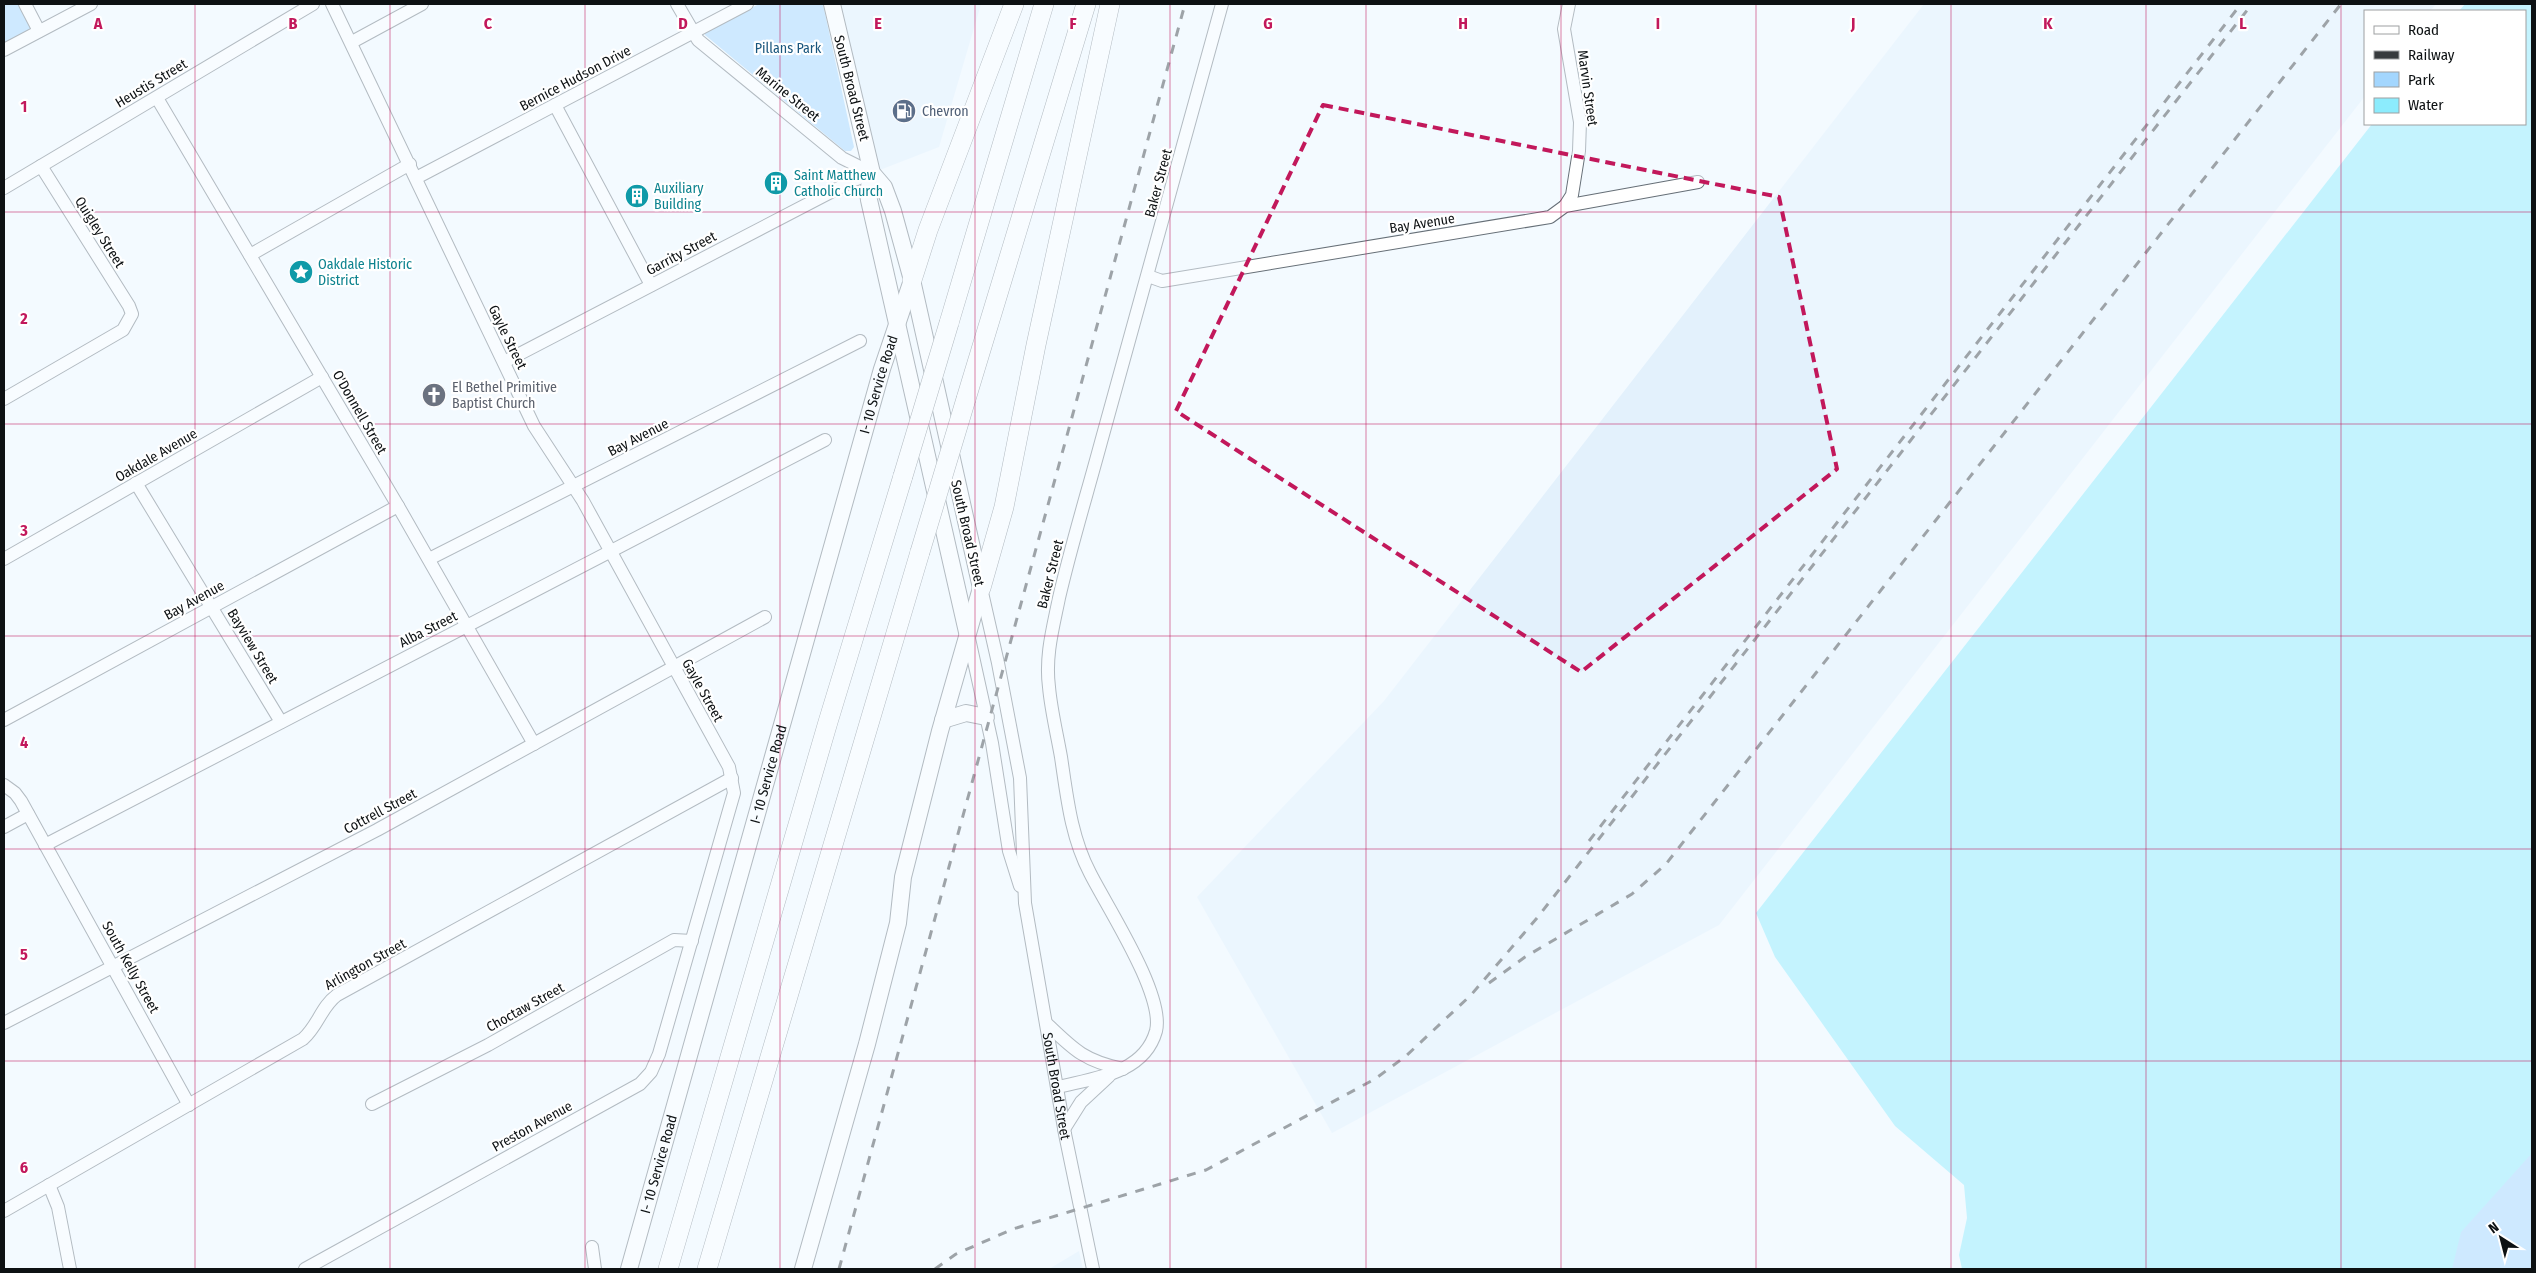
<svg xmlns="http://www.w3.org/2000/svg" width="2536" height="1273" font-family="'Fira Sans Condensed',sans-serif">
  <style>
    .built { fill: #e3f1fc }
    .green { fill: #a3d6fe }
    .water { fill: #8cecfd }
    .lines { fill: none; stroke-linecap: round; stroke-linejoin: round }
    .minor-casing { stroke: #666f77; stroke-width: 14 }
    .major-casing { stroke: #666f77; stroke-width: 18 }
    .highway-casing { stroke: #666f77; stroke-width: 20 }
    .minor { stroke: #fff; stroke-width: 12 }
    .major { stroke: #fff; stroke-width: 16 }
    .highway { stroke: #fff; stroke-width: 19 }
    .rail { stroke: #373b3e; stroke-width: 3; stroke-dasharray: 9 9; stroke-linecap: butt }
    .highway-bridge-casing { stroke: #666f77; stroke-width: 20; stroke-linecap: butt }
    .highway-bridge { stroke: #fff; stroke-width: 19 }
    .marked { fill: none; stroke: #c2185b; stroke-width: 4; stroke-dasharray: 10 6; stroke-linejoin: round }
    .grid { fill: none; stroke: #c2185b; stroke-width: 1; stroke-opacity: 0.55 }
    .labels { text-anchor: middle; stroke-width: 4.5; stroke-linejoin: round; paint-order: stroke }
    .park-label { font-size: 14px; fill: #19567d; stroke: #fff }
    .street-label { font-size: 14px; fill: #0d1113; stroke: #fff }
    .service-label { font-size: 14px; fill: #4e5e75; stroke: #fff; text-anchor: start }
    .culture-label { font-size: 14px; fill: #0d838f; stroke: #fff; text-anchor: start }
    .worship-label { font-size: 14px; fill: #5b616d; stroke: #fff; text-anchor: start }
    .grid-label { font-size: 16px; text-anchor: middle; font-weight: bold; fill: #c2185b; stroke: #fff; stroke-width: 4.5; stroke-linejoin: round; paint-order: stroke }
  </style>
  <rect width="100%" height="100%" fill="#f3faff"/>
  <path class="built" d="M833,4H981L939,147L872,173Z
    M1924,4H2436L2430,11H2365V96L1719,925L1332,1133L1197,897L1384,701Z
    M1079,1251L1083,1269H1049Z"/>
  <path class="green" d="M4,4H21L35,29L4,46Z
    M759,4H823L854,147L851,151H845L705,35V32Z
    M2532,990V1269H2366Z"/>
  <path class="water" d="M2465,4H2532V1153L2461,1232L2452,1269H1962L1959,1255L1967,1218L1964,1185L1895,1126L1775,957L1756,913L2372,124H2525V11H2459Z"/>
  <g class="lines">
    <g class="minor-casing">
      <g id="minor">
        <path d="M25,4L39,31"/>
        <path d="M677,4L698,40L842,158L872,173"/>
        <path d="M352,42L422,4"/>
        <path d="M4,50L91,4"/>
        <path d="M157,98L398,506L534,744"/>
        <path d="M555,105L651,285"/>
        <path d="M416,178L747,4"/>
        <path d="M4,188L313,4"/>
        <path d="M1565,206L1572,195L1579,151L1580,122L1564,29L1569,4"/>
        <path d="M250,255L410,164"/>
        <path d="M1148,276L1162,281L1550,217L1565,206L1698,182"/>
        <path d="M504,362L852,181L872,173"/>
        <path d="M4,399L123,330L132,314L129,306L41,166"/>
        <path d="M136,483L281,722"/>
        <path d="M4,559L322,377"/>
        <path d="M429,559L860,341"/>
        <path id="s1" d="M981,588L998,663L1020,778L1025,903L1065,1134L1093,1269"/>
        <path d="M968,634L992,743L1009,851L1020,886"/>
        <path d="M4,720L398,506"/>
        <path d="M4,785L15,793L21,801L189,1105"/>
        <path d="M4,827L28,814"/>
        <path d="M45,845L825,440"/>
        <path d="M4,1023L377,830L765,617"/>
        <path d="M1046,1023C1073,1049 1084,1061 1123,1069"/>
        <path d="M1058,1087C1094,1078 1144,1074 1156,1031C1165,995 1107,907 1090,873C1071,837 1067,797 1061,757C1057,734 1051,710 1049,687C1045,656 1053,628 1059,598C1071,546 1087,494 1101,442C1142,296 1182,150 1222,4"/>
        <path d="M372,1104L488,1045L674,940L692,941"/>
        <path d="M1064,1129L1081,1102L1109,1076"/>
        <path d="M49,1185L58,1207L70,1269"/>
        <path d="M4,1211L303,1039C318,1026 321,1007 337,995L732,778"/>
        <path d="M592,1247L595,1269"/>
        <path d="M305,1269L640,1084L651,1072L659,1054L734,793L729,767L583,501L534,426L332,4"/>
      </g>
    </g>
    <g class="major-casing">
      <g id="major">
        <path d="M872,173L868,192L869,200L967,632"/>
        <path d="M943,720L966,713L986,717"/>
        <path id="s2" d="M629,1269L882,369L912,280"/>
        <path d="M803,1269L867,1044L898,923L903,877L940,731L981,588L912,280L893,211L884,187L872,173L832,4"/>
      </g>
    </g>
    <g class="highway-casing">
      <path id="highway" d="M912,280L928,230L1014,4
        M949,323L1044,4
        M966,399L1086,4
        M981,588L1004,507L1036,345L1110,4
        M668,1269L828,722L903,476
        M707,1269L920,552"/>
    </g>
    <use href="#minor" class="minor"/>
    <use href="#major" class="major"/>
    <use href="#highway" class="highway"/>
    <path class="rail" d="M1589,841L2241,4
      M1489,983L1525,957L1632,894L1666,864L2341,4
      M839,1269L1185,4
      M935,1269L956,1254L1013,1229L1206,1170L1375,1079L1406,1056L1471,995L1537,918L2252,4"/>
    <g class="highway-bridge-casing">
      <path id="highway-bridge" d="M903,476L949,323
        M920,552L966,399"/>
    </g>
    <use href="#highway-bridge" class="highway-bridge"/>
  </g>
  <path d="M0 0H2536V1273H0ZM1323,105L1779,197L1837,469L1581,672L1176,411Z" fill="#f3faff" fill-opacity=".55" fill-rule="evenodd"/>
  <path class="marked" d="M1323,105L1779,197L1837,469L1581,672L1176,411Z"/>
  <path class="grid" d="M195,4V1269M390,4V1269M585,4V1269M780,4V1269M975,4V1269M1170,4V1269M1366,4V1269M1561,4V1269M1756,4V1269M1951,4V1269M2146,4V1269M2341,4V1269M4,212H2532M4,424H2532M4,636H2532M4,849H2532M4,1061H2532"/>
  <defs>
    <g id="fuel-disc" transform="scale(1.25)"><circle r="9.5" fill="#5c6f8a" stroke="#fff"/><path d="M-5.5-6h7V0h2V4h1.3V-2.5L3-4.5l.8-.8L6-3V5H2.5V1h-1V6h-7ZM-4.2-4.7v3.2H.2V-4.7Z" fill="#fff"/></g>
    <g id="building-disc" transform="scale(1.25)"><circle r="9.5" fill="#0f9aa8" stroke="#fff"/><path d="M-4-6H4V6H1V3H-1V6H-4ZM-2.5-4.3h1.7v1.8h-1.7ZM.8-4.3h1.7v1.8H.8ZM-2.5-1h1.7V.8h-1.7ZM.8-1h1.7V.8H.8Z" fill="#fff"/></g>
    <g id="sight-disc" transform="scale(1.25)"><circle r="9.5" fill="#0f9aa8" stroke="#fff"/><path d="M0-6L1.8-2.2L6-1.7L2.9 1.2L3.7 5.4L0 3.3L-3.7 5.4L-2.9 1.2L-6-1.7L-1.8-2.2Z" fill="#fff"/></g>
    <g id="church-disc" transform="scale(1.25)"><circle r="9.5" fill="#6b7280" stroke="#fff"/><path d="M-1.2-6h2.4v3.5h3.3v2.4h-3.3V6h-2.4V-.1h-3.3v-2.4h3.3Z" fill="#fff"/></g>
  </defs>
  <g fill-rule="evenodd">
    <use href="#fuel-disc" x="904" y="111"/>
    <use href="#building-disc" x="776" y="183"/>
    <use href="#building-disc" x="637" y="196"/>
    <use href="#sight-disc" x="301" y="272"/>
    <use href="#church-disc" x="434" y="395"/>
  </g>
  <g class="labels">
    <g class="park-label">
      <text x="788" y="53">Pillans Park</text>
    </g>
    <g class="street-label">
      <text transform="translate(575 78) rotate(-28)" y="5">Bernice Hudson Drive</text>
      <text transform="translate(151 83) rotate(-31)" y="5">Heustis Street</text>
      <text transform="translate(852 88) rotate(76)" y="5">South Broad Street</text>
      <text transform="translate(1588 88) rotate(82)" y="5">Marvin Street</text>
      <text transform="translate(788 94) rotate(39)" y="5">Marine Street</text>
      <text transform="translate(1158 183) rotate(-75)" y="5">Baker Street</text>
      <text transform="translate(1422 223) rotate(-9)" y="5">Bay Avenue</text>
      <text transform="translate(100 232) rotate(58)" y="5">Quigley Street</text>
      <text transform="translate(681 253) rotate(-28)" y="5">Garrity Street</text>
      <text transform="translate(508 337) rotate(64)" y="5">Gayle Street</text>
      <text dy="5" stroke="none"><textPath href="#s2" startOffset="919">I- 10 Service Road</textPath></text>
      <text transform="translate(360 412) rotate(60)" y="5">O'Donnell Street</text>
      <text transform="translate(638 437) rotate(-27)" y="5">Bay Avenue</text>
      <text transform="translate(156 455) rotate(-30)" y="5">Oakdale Avenue</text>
      <text transform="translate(968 533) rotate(77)" y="5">South Broad Street</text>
      <text transform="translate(1050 574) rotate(-76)" y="5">Baker Street</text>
      <text transform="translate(194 600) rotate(-29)" y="5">Bay Avenue</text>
      <text transform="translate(428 629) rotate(-27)" y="5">Alba Street</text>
      <text transform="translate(253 646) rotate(59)" y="5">Bayview Street</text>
      <text transform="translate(703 690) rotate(61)" y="5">Gayle Street</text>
      <text dy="5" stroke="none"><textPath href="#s2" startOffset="514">I- 10 Service Road</textPath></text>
      <text transform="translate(380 811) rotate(-28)" y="5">Cottrell Street</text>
      <text transform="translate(365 964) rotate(-29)" y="5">Arlington Street</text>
      <text transform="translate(131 967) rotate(61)" y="5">South Kelly Street</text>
      <text transform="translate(525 1007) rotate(-29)" y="5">Choctaw Street</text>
      <text dy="5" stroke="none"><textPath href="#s1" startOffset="505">South Broad Street</textPath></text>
      <text transform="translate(532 1126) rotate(-29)" y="5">Preston Avenue</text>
      <text dy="5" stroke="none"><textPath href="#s2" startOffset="109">I- 10 Service Road</textPath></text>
    </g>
    <g class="service-label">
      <text x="922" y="116">Chevron</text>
    </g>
    <g class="culture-label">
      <text x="794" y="180">Saint Matthew<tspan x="794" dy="16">Catholic Church</tspan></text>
      <text x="654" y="193">Auxiliary<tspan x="654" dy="16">Building</tspan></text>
      <text x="318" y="269">Oakdale Historic<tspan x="318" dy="16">District</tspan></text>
    </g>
    <g class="worship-label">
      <text x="452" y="392">El Bethel Primitive<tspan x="452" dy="16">Baptist Church</tspan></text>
    </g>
  </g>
  <g class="grid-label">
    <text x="98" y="29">A</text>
    <text x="293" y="29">B</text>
    <text x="488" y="29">C</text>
    <text x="683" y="29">D</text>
    <text x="878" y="29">E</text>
    <text x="1073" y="29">F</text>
    <text x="1268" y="29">G</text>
    <text x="1463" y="29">H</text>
    <text x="1658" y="29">I</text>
    <text x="1853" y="29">J</text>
    <text x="2048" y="29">K</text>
    <text x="2243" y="29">L</text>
    <text x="24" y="112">1</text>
    <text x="24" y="324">2</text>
    <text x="24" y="536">3</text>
    <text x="24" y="748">4</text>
    <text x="24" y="960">5</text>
    <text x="24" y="1173">6</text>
  </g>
  <rect width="2536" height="1273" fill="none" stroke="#0d1113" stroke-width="10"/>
  <rect x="2364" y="10" width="162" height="115" fill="#ffffff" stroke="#9ea0a1"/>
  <rect x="2374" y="26" width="25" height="8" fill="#ffffff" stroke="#9ea0a1"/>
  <text x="2408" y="35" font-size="15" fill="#0d1113">Road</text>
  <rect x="2374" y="51" width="25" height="8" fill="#373b3e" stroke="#9ea0a1"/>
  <text x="2408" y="60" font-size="15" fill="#0d1113">Railway</text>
  <rect x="2374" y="72" width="25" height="15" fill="#a3d6fe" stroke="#9ea0a1"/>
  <text x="2408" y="85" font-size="15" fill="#0d1113">Park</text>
  <rect x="2374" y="98" width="25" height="15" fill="#8cecfd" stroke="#9ea0a1"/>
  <text x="2408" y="110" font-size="15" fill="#0d1113">Water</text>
  <g transform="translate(2501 1238) rotate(324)" stroke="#ffffff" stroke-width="4" paint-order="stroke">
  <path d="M0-4L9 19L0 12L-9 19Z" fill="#0d1113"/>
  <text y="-8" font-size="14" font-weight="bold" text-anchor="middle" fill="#0d1113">N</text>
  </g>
</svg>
